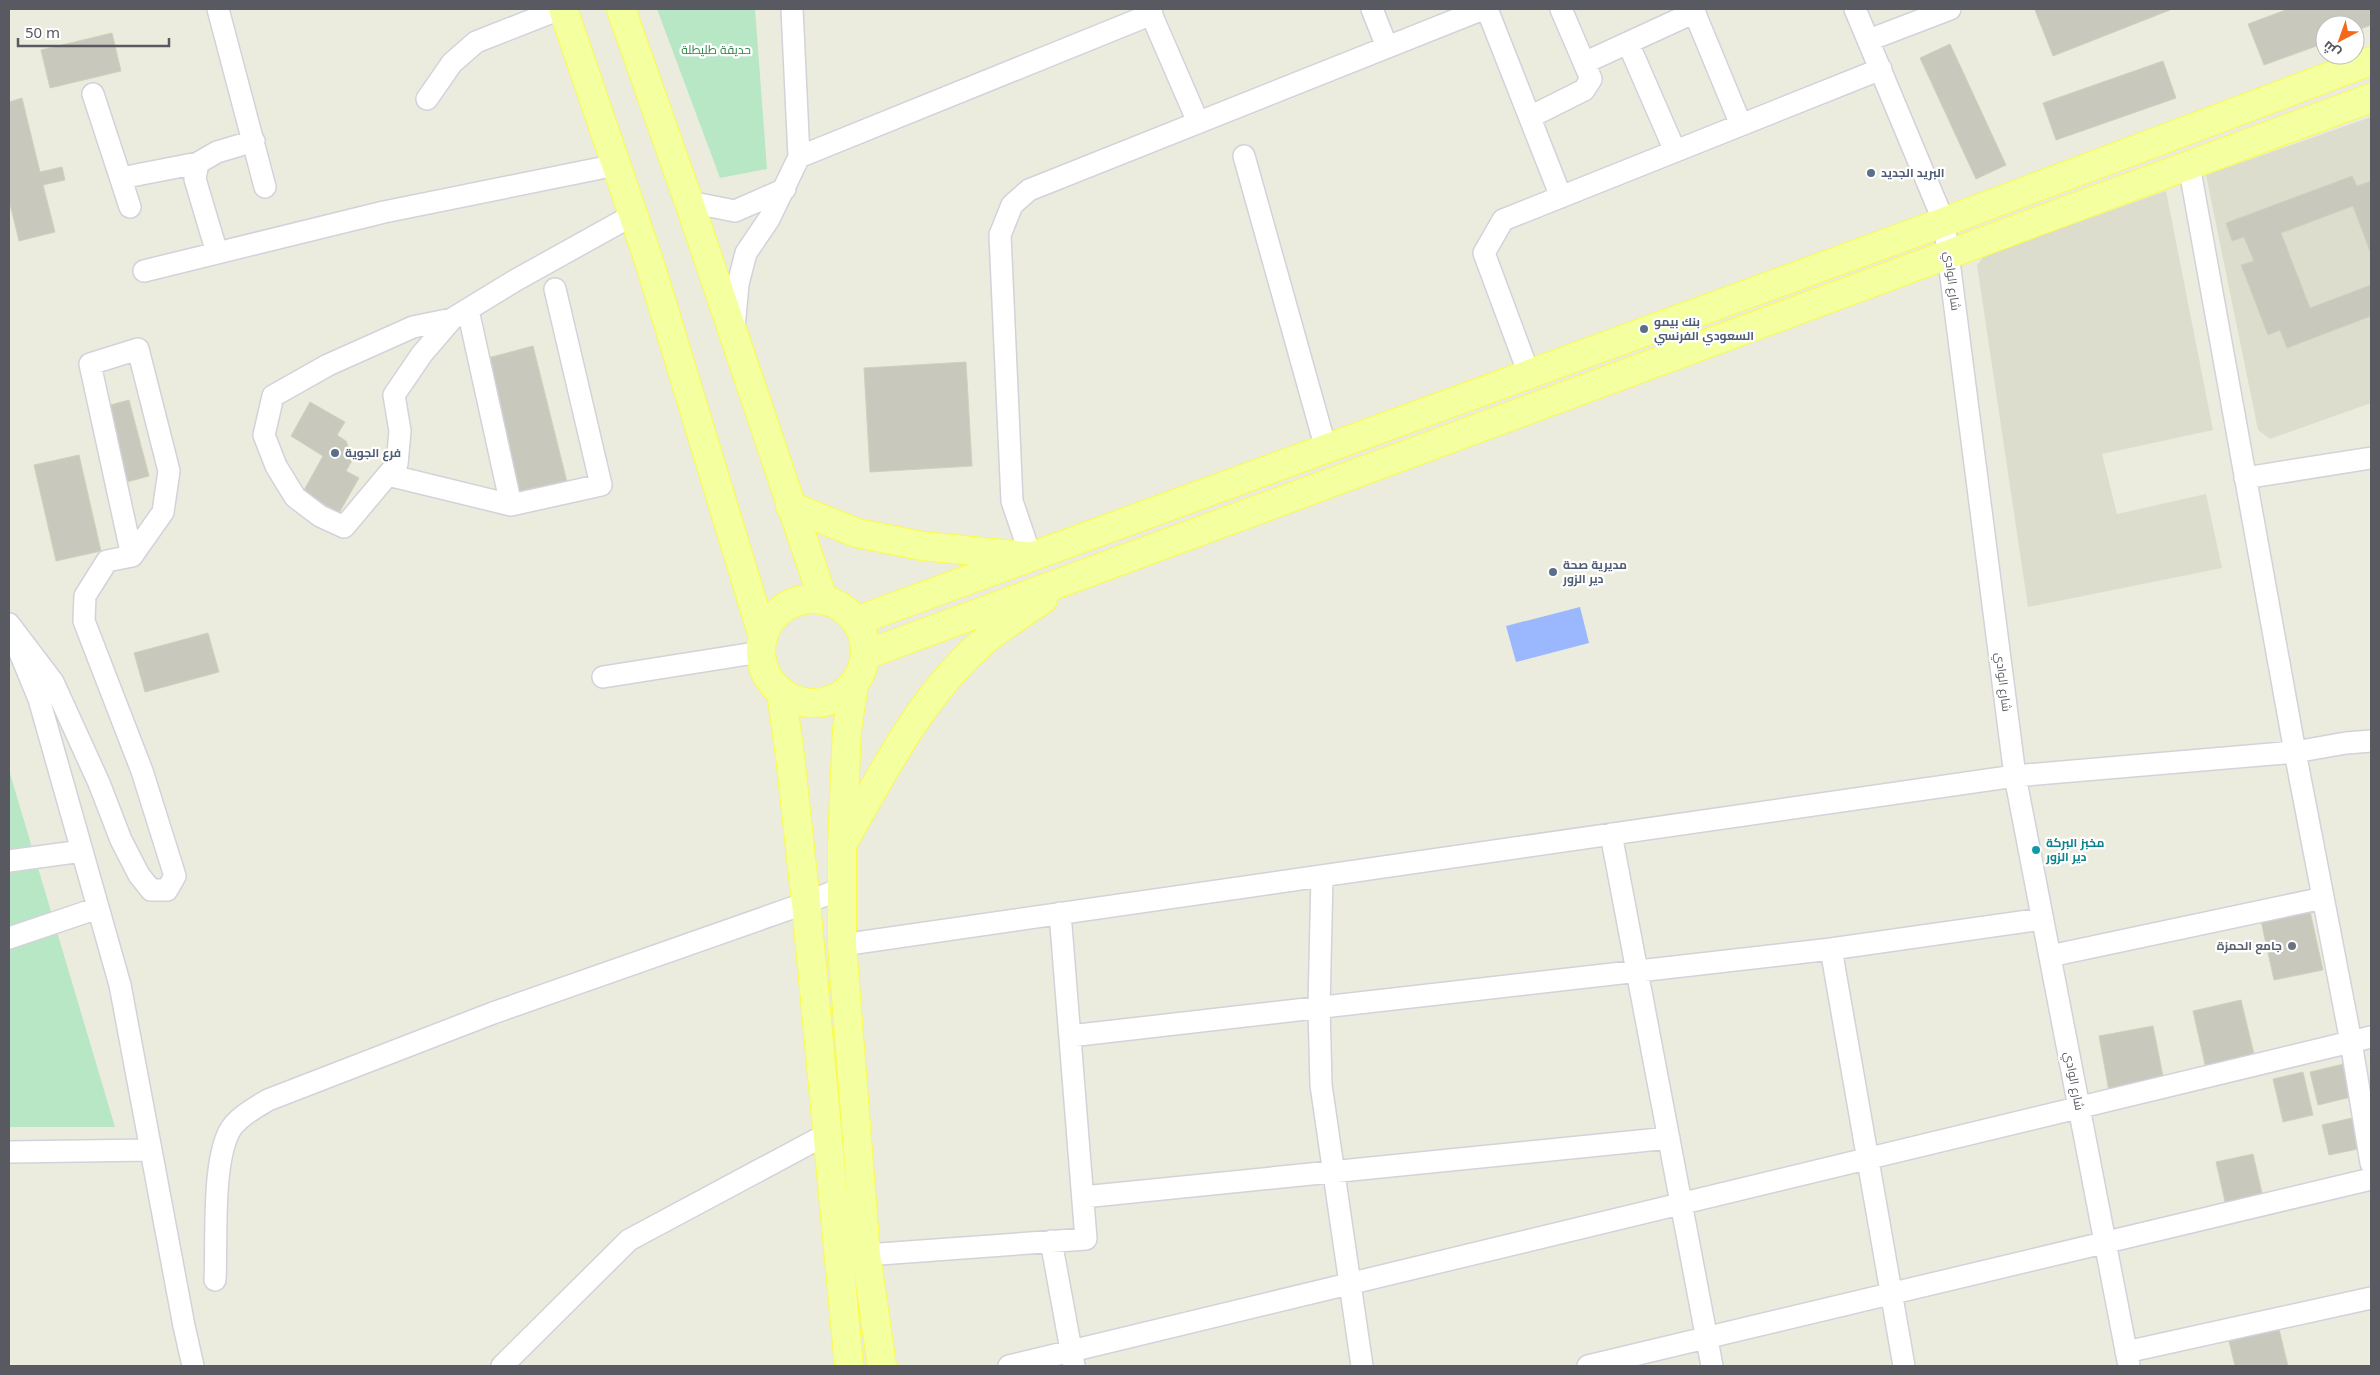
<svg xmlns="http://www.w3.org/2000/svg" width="2380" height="1375" font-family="'Noto Sans',Cairo,sans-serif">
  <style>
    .education { fill: #dcddcd }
    .green { fill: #b8e7c5 }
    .water { fill: #9bb8ff }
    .building { fill: #c9c8bd; stroke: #d1d0bc }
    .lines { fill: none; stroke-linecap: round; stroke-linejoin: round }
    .minor-casing { stroke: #d2d2da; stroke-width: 24 }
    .major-casing { stroke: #fbfb48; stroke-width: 30 }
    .minor { stroke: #fff; stroke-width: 21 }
    .major { stroke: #f4ffa0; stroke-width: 28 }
    .service-dot { fill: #5c6f8a; stroke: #fff; stroke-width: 2 }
    .culture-dot { fill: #0f9aa8; stroke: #fff; stroke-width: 2 }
    .worship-dot { fill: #6b7280; stroke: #fff; stroke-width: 2 }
    .labels { text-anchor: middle; stroke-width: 4.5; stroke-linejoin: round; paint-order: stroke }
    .park-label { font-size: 12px; fill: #2e8349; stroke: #fff }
    .service-label { font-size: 12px; font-weight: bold; fill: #4e5e75; stroke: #fff; text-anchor: start }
    .street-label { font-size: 12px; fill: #585961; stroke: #fff }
    .culture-label { font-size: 12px; font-weight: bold; fill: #0d838f; stroke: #fff; text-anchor: start }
    .worship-label { font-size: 12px; font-weight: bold; fill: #5b616d; stroke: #fff; text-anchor: end }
  </style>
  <rect width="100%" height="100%" fill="#ececde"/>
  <path class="education" d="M2371,117V403L2270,439L2258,430L2206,175Z
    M2166,191L2213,430L2102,454L2117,514L2206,494L2222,568L2028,607L1977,265L1984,256Z"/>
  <path class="green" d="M657,9H755L767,169L720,178Z
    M9,770L115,1127H9Z"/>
  <path class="water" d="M1580,607L1589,643L1516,662L1506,626Z"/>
  <path class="building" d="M2038,9H2169L2170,10L2053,56L2035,10Z
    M2288,9H2371V25L2355,31V25H2325V43L2264,65L2248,24Z
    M112,33L121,71L50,88L41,50Z
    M1950,44L2006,165L1976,179L1920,58Z
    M2163,61L2176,98L2056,140L2043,103Z
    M22,98L40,172L62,167L65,180L43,185L55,232L19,241L9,200V102Z
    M2352,176L2357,186L2371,181V254L2353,206L2281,233L2310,308L2371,285V316L2287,348L2280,330L2268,335L2241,265L2254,261L2244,237L2232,241L2226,223Z
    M533,346L568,486L520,498L484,359Z
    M966,362L972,466L870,472L864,368Z
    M129,400L149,476L127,482L107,406Z
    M310,402L345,422L337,435L346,441L353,459L346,471L359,478L339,513L303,492L323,456L291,436Z
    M79,455L101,551L56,561L34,465Z
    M208,633L219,672L145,692L134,653Z
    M2310,911L2323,970L2274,980L2261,921Z
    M2241,1000L2255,1058L2206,1069L2193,1011Z
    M2153,1026L2164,1081L2109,1091L2099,1036Z
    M2348,1063L2355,1096L2318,1105L2310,1072Z
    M2303,1072L2313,1115L2283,1122L2273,1079Z
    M2356,1117L2363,1148L2329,1155L2322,1125Z
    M2253,1154L2265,1206L2228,1215L2216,1162Z
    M2278,1325L2288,1366H2235L2228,1337Z"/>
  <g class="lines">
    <g class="minor-casing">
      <path id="minor" d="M218,9L265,187
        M1149,9L1198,122
        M1372,9L1387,47
        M1487,9L1561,197
        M1693,9L1741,125
        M1855,9L1944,222L2015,776L2129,1366
        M1869,40L1950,9
        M1628,43L1675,151
        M1584,63L1695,12
        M93,94L130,207
        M427,99L452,63L476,42L560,9
        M1530,117L1584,90L1591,79L1561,9
        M1244,156L1326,449
        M799,157L1152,14
        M2189,165L2295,752L2351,1042L2371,1163
        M121,178L198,163
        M689,202L735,211L785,189
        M217,253L195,179L198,163L217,152L254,141
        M144,271L384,212L616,165
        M452,319L413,327L328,365L273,396L264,435L276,466L295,497L320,516L344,527L397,464L400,431L394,395L422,354L452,319L516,280L633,215
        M734,328L738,284L746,253L769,219L799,157L792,9
        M1529,374L1484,253L1503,220L1881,69
        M388,475L511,505L468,310
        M2245,478L2371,458
        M511,505L601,485L555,289
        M1031,557L1012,501L1000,235L1012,205L1029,190L1483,9
        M9,624L53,682L99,783L121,840L139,875L151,890H167L175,876L142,771L84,621L85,596L107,561L132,556L163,512L169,471L138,349L90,364L132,556
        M18,648L39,699L120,985L184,1326L193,1366
        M603,677L761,652
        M1611,834L1712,1366
        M9,861L82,851
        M1322,876L1319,1007L1321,1085L1362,1366
        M9,938L98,908
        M842,945L2015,776L2295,752L2346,743L2371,741
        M1831,949L1904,1366
        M2050,956L2323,898
        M1070,1036L1831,949L2042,919
        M9,1152L151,1150
        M1083,1197L1669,1138
        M1051,1241L1074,1366
        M866,1255L1086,1239L1060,913
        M215,1280C217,1240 212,1166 229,1132C236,1118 255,1108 268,1100L493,1013L806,903L842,888
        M2126,1352L2371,1298
        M502,1366L629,1240L827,1134
        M1009,1366L2371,1037
        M1588,1366L2371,1179"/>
    </g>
    <g class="major-casing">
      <path id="major" d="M563,9L650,264L763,637
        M621,9L689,202L823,599
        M790,506L857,533L922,546L1025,556
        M761 651a52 52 0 1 1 104 0a52 52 0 1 1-104 0Z
        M856,621L1944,222L2371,61
        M865,655L2371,98
        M854,684L847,729L842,844V945L866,1255L882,1366
        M781,691L790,756L806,903L849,1366
        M844,841C885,769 924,690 990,636C1006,623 1025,612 1043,599"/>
    </g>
    <use href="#minor" class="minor"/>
    <use href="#major" class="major"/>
  </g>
  <g class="service-dot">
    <circle cx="1871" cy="173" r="5"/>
    <circle cx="1644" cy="329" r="5"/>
    <circle cx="335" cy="453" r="5"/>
    <circle cx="1553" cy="572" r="5"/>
  </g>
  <circle class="culture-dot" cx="2036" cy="850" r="5"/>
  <circle class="worship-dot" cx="2292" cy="946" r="5"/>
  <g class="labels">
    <g class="park-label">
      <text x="716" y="54">حديقة طليطلة</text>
    </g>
    <g class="service-label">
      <text x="1881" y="177">البريد الجديد</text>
      <text x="1654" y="326">بنك بيمو<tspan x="1654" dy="14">السعودي الفرنسي</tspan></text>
      <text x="345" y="457">فرع الجوية</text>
      <text x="1563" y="569">مديرية صحة<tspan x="1563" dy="14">دير الزور</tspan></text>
    </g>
    <g class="street-label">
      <text transform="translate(1952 281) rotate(83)" y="4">شارع الوادي</text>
      <text transform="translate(2003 682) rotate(83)" y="4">شارع الوادي</text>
      <text transform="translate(2074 1081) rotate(79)" y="4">شارع الوادي</text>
    </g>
    <g class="culture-label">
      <text x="2046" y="847">مخبز البركة<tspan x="2046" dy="14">دير الزور</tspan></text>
    </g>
    <g class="worship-label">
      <text x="2282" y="950">جامع الحمزة</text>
    </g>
  </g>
  <rect width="2380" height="1375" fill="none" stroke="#585961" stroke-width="20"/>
  <g transform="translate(2340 40) rotate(221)"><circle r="24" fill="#ffffff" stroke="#bcbdc0"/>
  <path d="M0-4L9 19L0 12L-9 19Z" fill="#f5681b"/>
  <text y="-8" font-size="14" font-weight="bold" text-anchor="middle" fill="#585961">ش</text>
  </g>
  <path d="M18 38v8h151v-8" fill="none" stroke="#585961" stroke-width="2.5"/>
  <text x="25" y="38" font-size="15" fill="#585961" stroke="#ffffff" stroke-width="4" paint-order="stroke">50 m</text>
</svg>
